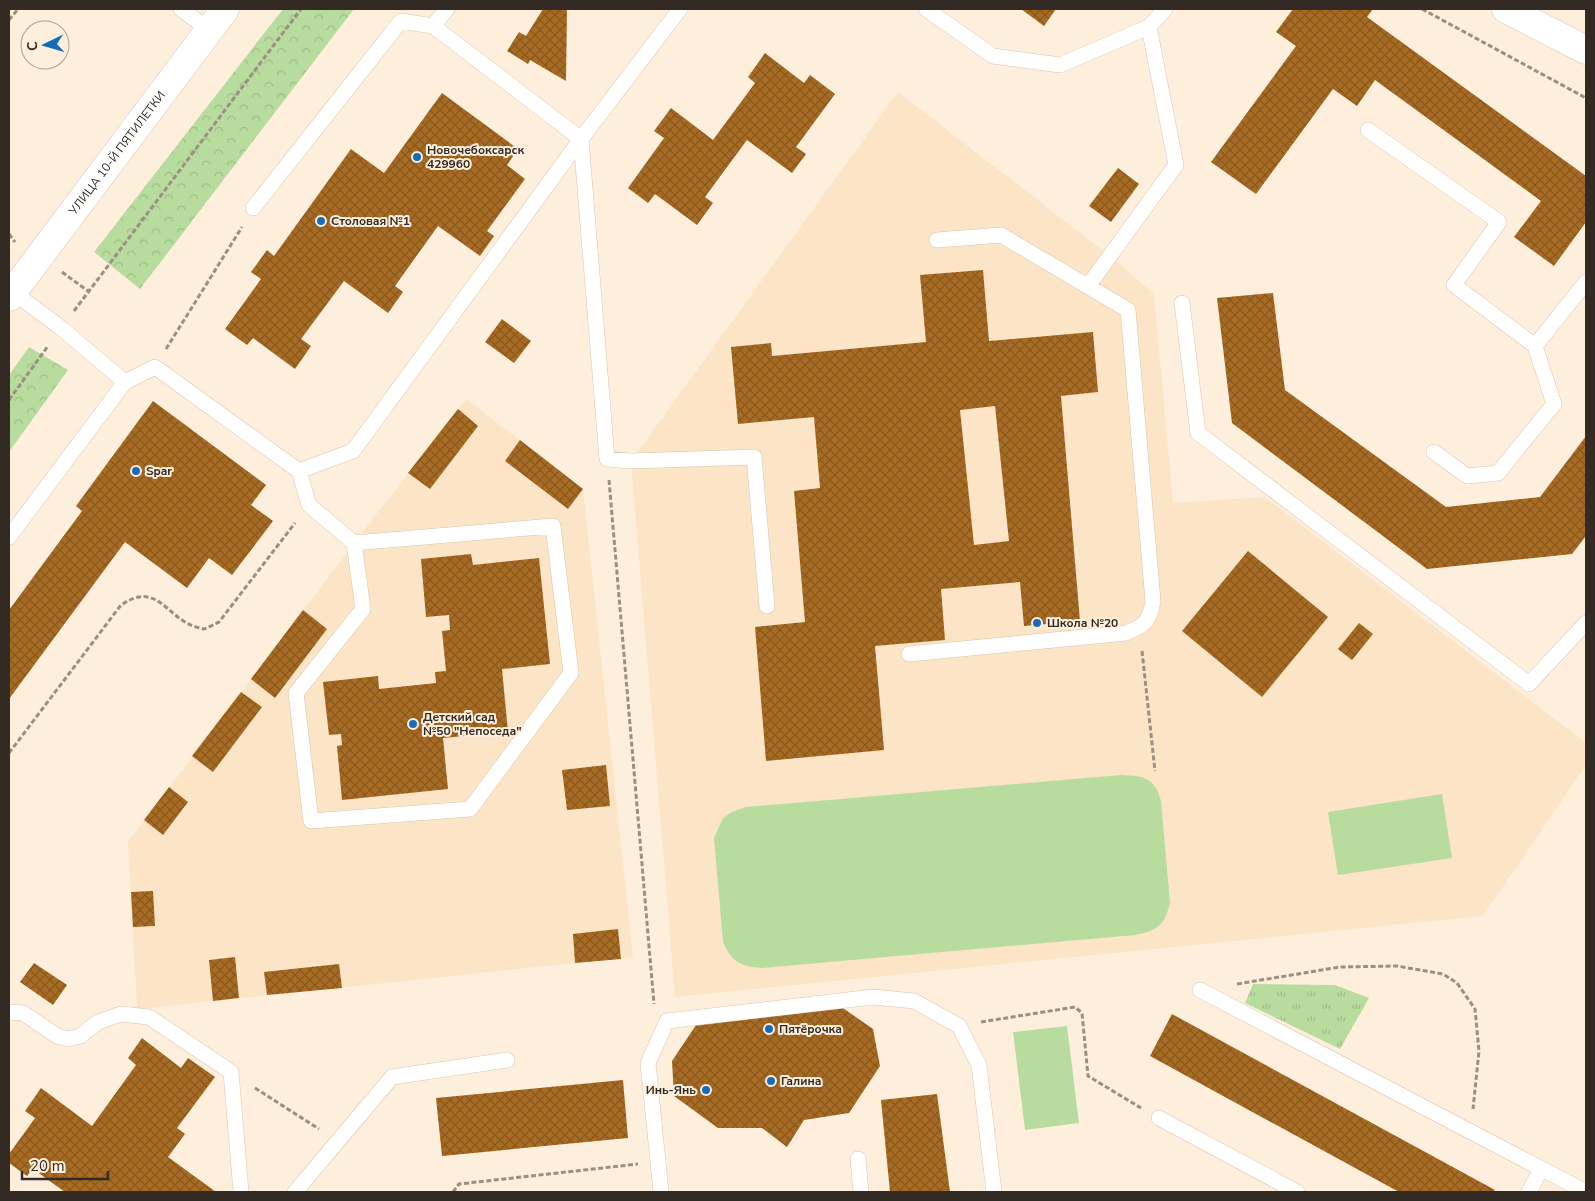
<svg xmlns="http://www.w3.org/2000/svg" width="1595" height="1201" font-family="'Nunito Sans',sans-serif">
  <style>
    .built { fill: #fce4c7 }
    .forest { fill: url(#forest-crowns) }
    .park { fill: url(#park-tufts) }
    .garden { fill: #b7dc9d }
    .building { fill: url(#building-cross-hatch); fill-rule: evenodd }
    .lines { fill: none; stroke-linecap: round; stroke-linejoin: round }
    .service-casing { stroke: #d8c5af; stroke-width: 16 }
    .minor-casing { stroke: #d8c5af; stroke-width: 29 }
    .secondary-casing { stroke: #d8c5af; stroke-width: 29 }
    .path { stroke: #9b8f82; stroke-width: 3; stroke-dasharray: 5 2.5; stroke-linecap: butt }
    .service { stroke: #fff; stroke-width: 15 }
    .minor { stroke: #fff; stroke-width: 28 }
    .secondary { stroke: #fff; stroke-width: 28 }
    .poi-dot { fill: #146dbb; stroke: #feefdc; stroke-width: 2 }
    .labels { text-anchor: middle; stroke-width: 4; stroke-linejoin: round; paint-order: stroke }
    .poi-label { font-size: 12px; font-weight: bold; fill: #332b23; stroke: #feefdc; text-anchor: start }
    .street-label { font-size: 12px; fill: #332b23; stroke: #feefdc }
  </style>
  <defs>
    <pattern id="forest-crowns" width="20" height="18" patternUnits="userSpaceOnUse" patternTransform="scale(1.25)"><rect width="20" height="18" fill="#b7dc9d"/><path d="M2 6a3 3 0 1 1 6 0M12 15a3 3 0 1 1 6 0" fill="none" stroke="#9ebd87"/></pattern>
    <pattern id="park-tufts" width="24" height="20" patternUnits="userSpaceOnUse" patternTransform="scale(1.25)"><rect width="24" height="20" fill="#b7dc9d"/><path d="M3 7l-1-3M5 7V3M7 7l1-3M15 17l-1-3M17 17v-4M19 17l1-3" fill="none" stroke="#9ebd87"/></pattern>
    <pattern id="building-cross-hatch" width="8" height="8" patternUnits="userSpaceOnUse" patternTransform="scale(1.25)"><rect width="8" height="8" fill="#a86b23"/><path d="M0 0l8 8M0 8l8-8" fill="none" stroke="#89581e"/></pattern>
  </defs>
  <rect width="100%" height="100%" fill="#feefdc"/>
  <path class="built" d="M898,92L1110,256L1154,294L1173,503L1265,497L1586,743V765L1483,916L675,997L631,461Z
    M466,399L583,489L633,957L137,1009L128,842L354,543Z"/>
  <path class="forest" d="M283,9H354L140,289L94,252Z
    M29,347L68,370L9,452V375Z"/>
  <path class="park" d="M1253,984L1335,985L1369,998L1340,1049L1245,1003Z"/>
  <path class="garden" d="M1121,775C1143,776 1155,777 1161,801L1170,903C1164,926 1158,930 1135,935L761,968C740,966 732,962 723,942L714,838L723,818L732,812L746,807Z
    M1442,794L1452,858L1338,875L1328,812Z
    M1067,1026L1079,1123L1025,1130L1013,1032Z"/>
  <path class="building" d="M543,9H567L566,81L530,60L528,64L507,51L519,32L526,36Z
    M1021,9H1056L1044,26Z
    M1293,9H1373L1367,17L1586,176V222L1554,266L1514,237L1541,201L1375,80L1357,106L1333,89L1256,194L1211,162L1296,46L1276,32Z
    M765,53L804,83L810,75L835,94L796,147L806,154L792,173L747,140L705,197L713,203L697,225L655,194L648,203L628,188L664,138L654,131L671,108L713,140L755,83L748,77Z
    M442,93L518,149L507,165L525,179L487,231L494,236L480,256L438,226L395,286L403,292L388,313L344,281L301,339L311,346L295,369L253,338L247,345L225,329L261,279L251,272L267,250L274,256L351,149L384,173Z
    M1118,168L1139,184L1111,222L1089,206Z
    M983,270L989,341L1093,332L1098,392L1061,396L1080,621L1024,626L1020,582L941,589L945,640L875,646L884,750L766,761L755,627L805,622L794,491L820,488L814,417L738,424L731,347L771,343L772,356L926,342L920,275ZM995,406L1009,541L974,545L960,410Z
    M1273,293L1285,390L1446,507L1540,497L1586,436V536L1572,554L1427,569L1232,423L1217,298Z
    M502,319L531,341L514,363L485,342Z
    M153,401L266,485L251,505L273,521L232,575L209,558L187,588L125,542L9,699V610L82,511L76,506Z
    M458,409L478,426L430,489L408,473Z
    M520,440L583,489L568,509L505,461Z
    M1248,551L1328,617L1262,697L1182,631Z
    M471,554L473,565L539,558L550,664L502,669L508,732L443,738L448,789L342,800L337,746L342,745L341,734L329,735L323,682L378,676L379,689L436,683L435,672L446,671L442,631L450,630L449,615L426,617L421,559Z
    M303,610L327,629L275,698L251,679Z
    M1359,623L1373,634L1352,660L1338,649Z
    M241,692L262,707L213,772L192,756Z
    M606,765L610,806L567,810L562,770Z
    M169,787L188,802L163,835L144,820Z
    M153,891L155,926L133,927L131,892Z
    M618,929L621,959L575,963L573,934Z
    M235,957L239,998L213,1001L209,960Z
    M34,963L67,985L53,1005L20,982Z
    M339,964L342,988L267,995L264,972Z
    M840,1006L873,1029L880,1066L849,1113L804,1120L787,1147L762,1128H718L674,1096L672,1061L696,1025Z
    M1172,1014L1495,1190L1493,1192H1399L1150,1056Z
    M142,1038L181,1068L188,1058L215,1077L177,1128L185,1134L168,1157L216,1192H65L33,1169L27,1176L9,1163V1154L35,1118L25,1111L41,1088L92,1126L136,1065L128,1058Z
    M623,1080L628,1138L442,1156L436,1098Z
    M937,1094L950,1192H890L881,1100Z"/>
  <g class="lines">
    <g class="service-casing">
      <path id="service" d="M181,9L209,30
        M926,9L993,56L1060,65L1149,27L1165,9
        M433,26L447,9
        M1368,130L1499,222L1454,285L1535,346L1554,404L1498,473L1467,476L1434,452
        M253,208L401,21L433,26L581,139L607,459L631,461L754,457L767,606
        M1088,286L1176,165L1149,27
        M1182,303L1198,433L1529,684L1586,623
        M1535,346L1586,282
        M125,382L155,367L299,471L353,451L581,139L680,9
        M299,471L309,505L354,543L553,526L571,673L470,809L311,821L296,693L363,609L354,543
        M9,537L125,382L61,328L13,292
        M909,654L1126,633C1146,625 1149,622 1153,601L1128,310L1001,235L937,240
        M1200,990L1586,1192
        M9,1012L23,1013L57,1036L68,1039L80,1036L98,1022L121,1014L149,1017L231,1072L241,1192
        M1159,1118L1297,1192
        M858,1159L861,1192
        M295,1192L392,1077L507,1060
        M661,1192L648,1063L667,1021L873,997L914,1001L959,1026L979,1065L994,1192
        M1529,1192L1541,1169"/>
    </g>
    <g class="minor-casing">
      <path id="minor" d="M1506,9L1586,50"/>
    </g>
    <g class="secondary-casing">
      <g id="secondary">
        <path id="s1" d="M9,297L225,9"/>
      </g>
    </g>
    <path class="path" d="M1422,9L1586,98
      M9,20L18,9
      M9,234L15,242
      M62,272L88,291
      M74,311L301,9
      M166,349L242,227
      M9,400L48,346
      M609,480L654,1004
      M1142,651L1155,771
      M9,753L121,605C158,580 166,618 196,627C197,627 203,629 204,629C208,628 214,624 219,622L295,523
      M1237,984L1340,967L1397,966L1443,974L1457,983L1475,1009L1479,1051L1473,1109
      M981,1022L1075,1007L1082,1013L1088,1076L1141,1108
      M255,1088L319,1129
      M453,1192L459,1184L638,1164"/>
    <use href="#service" class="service"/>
    <use href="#minor" class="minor"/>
    <use href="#secondary" class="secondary"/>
  </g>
  <g class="poi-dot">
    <circle cx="417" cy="157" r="5"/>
    <circle cx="321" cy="221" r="5"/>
    <circle cx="136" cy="471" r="5"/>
    <circle cx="1037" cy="623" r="5"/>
    <circle cx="413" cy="724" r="5"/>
    <circle cx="769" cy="1029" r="5"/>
    <circle cx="771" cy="1081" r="5"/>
    <circle cx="706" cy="1090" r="5"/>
  </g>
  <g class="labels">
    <g class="poi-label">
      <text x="427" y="154">Новочебоксарск<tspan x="427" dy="14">429960</tspan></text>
      <text x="331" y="225">Столовая №1</text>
      <text x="146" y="475">Spar</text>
      <text x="1047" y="627">Школа №20</text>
      <text x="423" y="721">Детский сад<tspan x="423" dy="14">№50 "Непоседа"</tspan></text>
      <text x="779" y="1033">Пятёрочка</text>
      <text x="781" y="1085">Галина</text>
      <text x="696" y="1094" text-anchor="end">Инь-Янь</text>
    </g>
    <g class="street-label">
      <text dy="4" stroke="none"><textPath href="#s1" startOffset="180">УЛИЦА 10-Й ПЯТИЛЕТКИ</textPath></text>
    </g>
  </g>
  <rect width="1595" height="1201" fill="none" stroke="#332b23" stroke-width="20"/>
  <g transform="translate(45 45) rotate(265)"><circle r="24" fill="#feefdc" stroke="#ada192"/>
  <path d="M0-4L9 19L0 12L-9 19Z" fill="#146dbb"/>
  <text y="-8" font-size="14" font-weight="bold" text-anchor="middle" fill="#332b23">С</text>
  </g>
  <path d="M22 1171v8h86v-8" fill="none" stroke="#332b23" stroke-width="2.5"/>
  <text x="30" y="1171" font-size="15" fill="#332b23" stroke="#feefdc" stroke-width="4" paint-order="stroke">20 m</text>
</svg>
